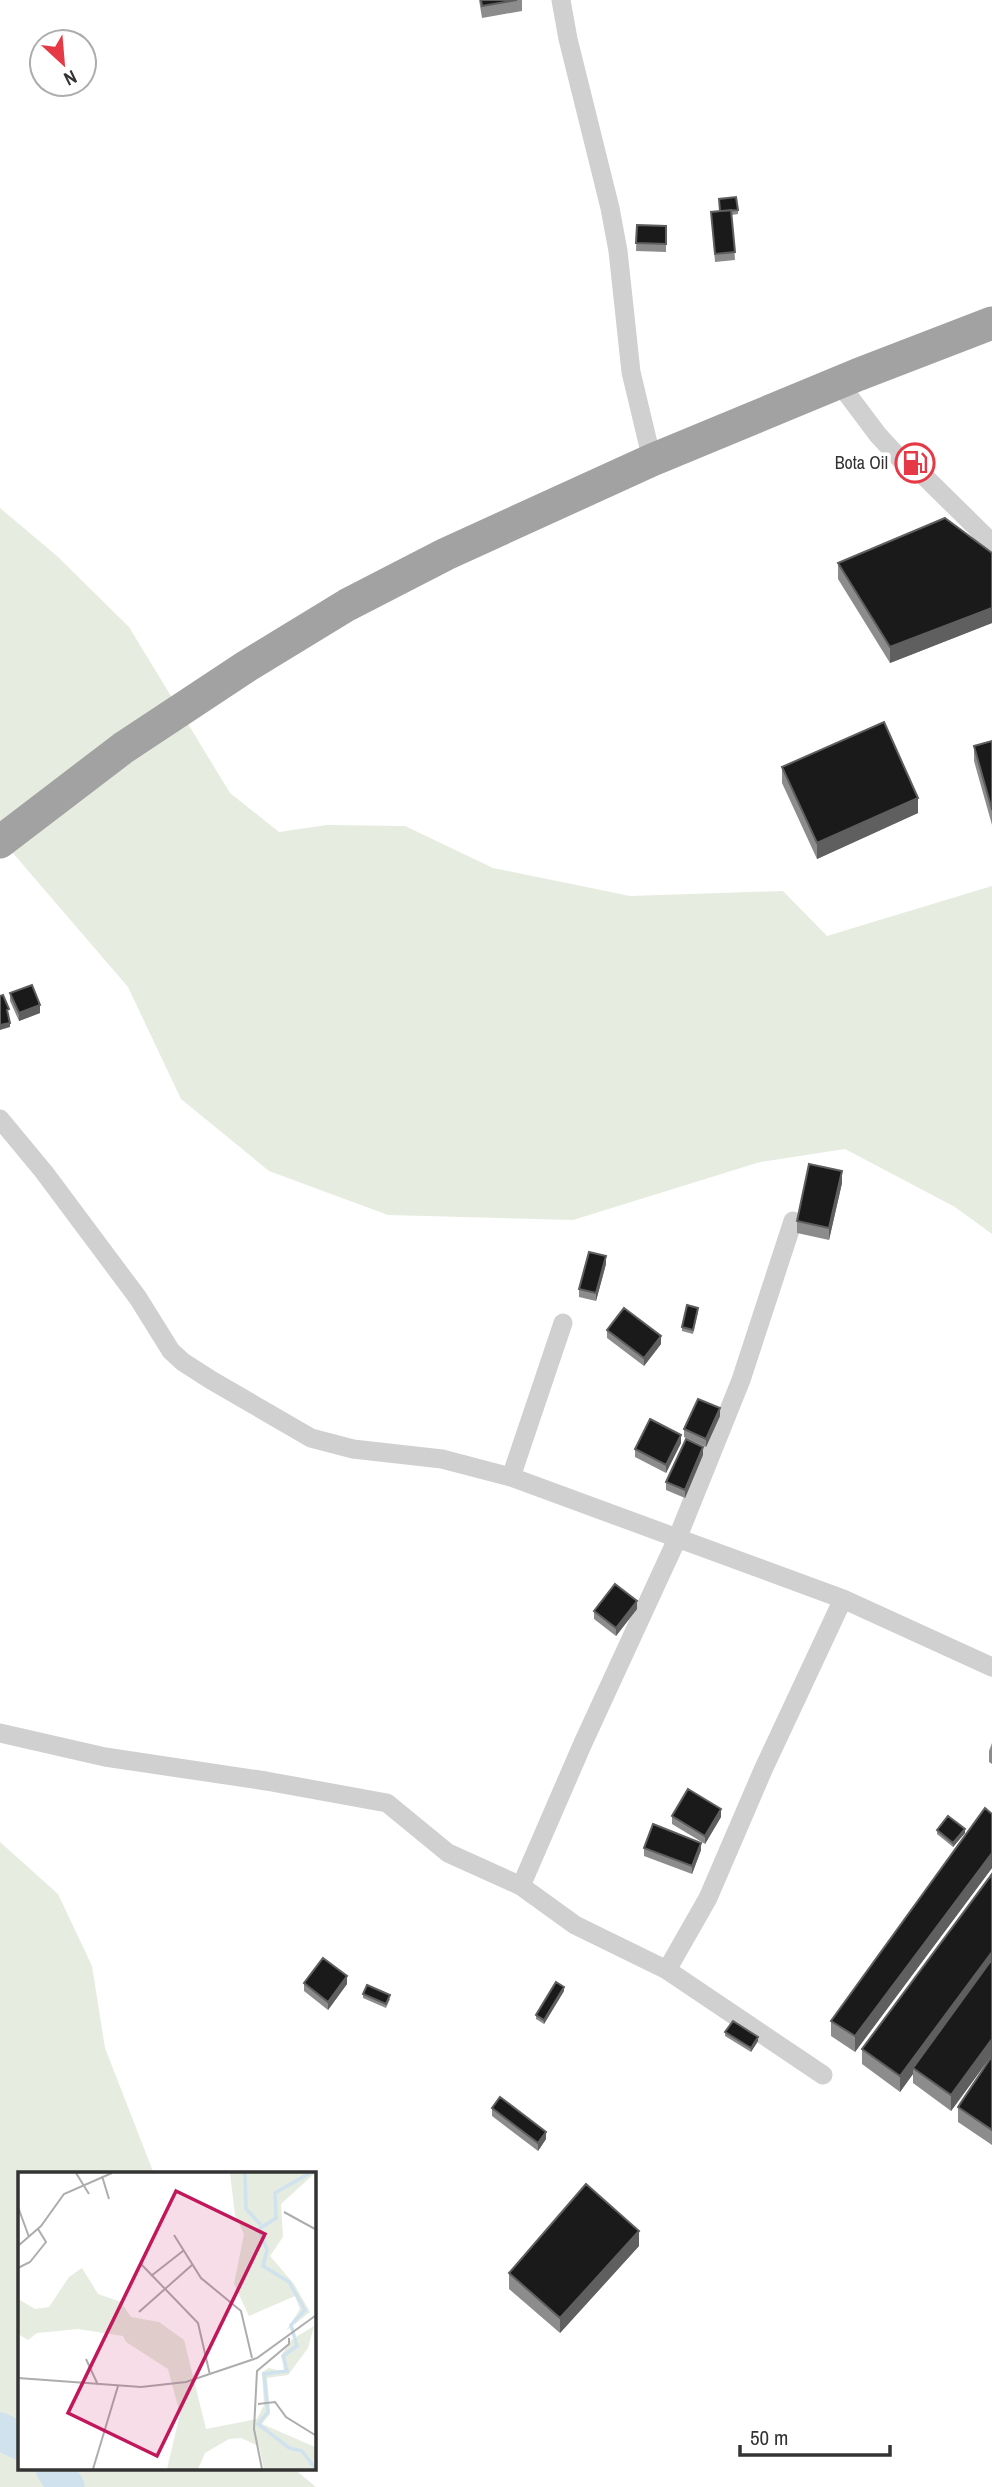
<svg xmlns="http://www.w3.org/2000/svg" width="992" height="2487" font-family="'Archivo Narrow',sans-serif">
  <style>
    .green { fill: #e6ecdf }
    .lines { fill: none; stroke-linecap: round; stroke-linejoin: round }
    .river { stroke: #cfe2ee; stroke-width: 37 }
    .minor { stroke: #d0d0d0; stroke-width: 19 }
    .trunk { stroke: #a2a2a2; stroke-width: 33 }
    .wall { fill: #8c8c8c }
    .shaded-wall { fill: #5f5f5f }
    .building { fill: #1a1a1a; stroke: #5f5f5f; stroke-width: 2 }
    .labels { text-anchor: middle; stroke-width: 7; stroke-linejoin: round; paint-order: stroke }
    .poi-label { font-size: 18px; fill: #333; stroke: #fff; text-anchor: end }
    .inset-river { fill: none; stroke: #cfe2ee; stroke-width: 3.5 }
    .inset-road { fill: none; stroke: #adadad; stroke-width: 2 }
    .view { fill: #c2185b; fill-opacity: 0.15; stroke: #c2185b; stroke-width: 3.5 }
    .inset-edge { fill: none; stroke: #333; stroke-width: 3.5 }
  </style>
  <rect width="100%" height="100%" fill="#fff"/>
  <path class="green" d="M0,508L57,556L129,627L230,793L279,832L327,825L405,826L493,868L630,896L783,891L827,936L992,886V1234L955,1207L845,1149L760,1162L573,1220L388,1215L269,1171L181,1099L128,987L0,838Z
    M0,1842L58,1894L92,1966L105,2048L154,2174H19V2468H293L316,2487H0Z"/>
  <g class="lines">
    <path class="river" d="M0,2431L19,2441
      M54,2468L66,2487"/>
    <path class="minor" d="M561,0L568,39L610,208L618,251L631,372L652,460
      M839,383L878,435L904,463L924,476L992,543
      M0,1119L44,1172L138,1298L171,1351L183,1362L211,1380L311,1438L353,1449L442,1459L511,1477L843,1599L992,1667
      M511,1477L563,1323
      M0,1733L105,1757L266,1781L387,1803L448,1853L521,1886L575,1925L667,1970L823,2075
      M521,1886L583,1743L677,1539L741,1380L793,1221
      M667,1970L708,1898L763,1770L843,1599"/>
    <path class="trunk" d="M0,842L123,748L247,666L347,605L446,554L652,460L857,375L992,323"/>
  </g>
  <path class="wall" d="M479,0H522V11L482,18Z
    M738,210V214L732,215L735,260L715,262L711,212Z
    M637,225L666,226V252L636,251Z
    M992,553V623L890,663L838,579V563Z
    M992,741V825L974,761V746Z
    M782,767L918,813L817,859L782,783Z
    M10,993L40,1013L19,1021L10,1001Z
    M842,1183L829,1240L797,1233V1221Z
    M606,1264L596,1301L579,1297V1289Z
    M698,1312L693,1334L682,1331V1327Z
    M607,1330L661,1344L644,1366L607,1338Z
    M720,1416L706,1447L684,1437V1429Z
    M681,1443L666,1473L635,1457V1449Z
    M703,1455L685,1498L666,1490V1482Z
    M637,1609L616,1636L594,1619V1611Z
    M992,1743V1764L989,1762V1751Z
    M992,1814V1868L855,2052L831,2036V2021Z
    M672,1816L721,1817L705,1844L672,1824Z
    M937,1830L965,1833L953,1847L937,1834Z
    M644,1848L701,1850L692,1874L644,1856Z
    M992,1874V2055L951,2111L913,2083V2074L900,2092L862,2064V2049Z
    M304,1983L347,1984L328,2010L304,1991Z
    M564,1991L544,2024L536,2019V2015Z
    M363,1994L390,1999L386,2008L363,1998Z
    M725,2032L758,2041L751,2052L725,2036Z
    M992,2056V2145L958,2122V2107Z
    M492,2108L546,2139L538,2151L492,2116Z
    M639,2246L560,2333L509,2289V2273Z"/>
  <path class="shaded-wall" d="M992,608V623L890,663V647Z
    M918,798V813L817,859V843Z
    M40,1005V1013L19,1021V1013Z
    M10,1023V1027L0,1030V1025Z
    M842,1171V1183L829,1240V1228Z
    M606,1256V1264L596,1301V1293Z
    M661,1336V1344L644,1366V1358Z
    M720,1408V1416L706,1447V1439Z
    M681,1435V1443L666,1473V1465Z
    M703,1447V1455L685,1498V1490Z
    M637,1601V1609L616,1636V1628Z
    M721,1809V1817L705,1844V1836Z
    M965,1829V1833L953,1847V1843Z
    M701,1843V1850L692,1874V1866Z
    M992,1853V1868L855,2052V2036Z
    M992,1952V1967L913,2068V2074L900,2092V2076Z
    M347,1976V1984L328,2010V2002Z
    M564,1987V1991L544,2024V2020Z
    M758,2037V2041L751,2052V2048Z
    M992,2039V2055L951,2111V2095Z
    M546,2132V2139L538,2151V2143Z
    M639,2231V2246L560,2333V2318Z"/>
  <path class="building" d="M481,0H517L482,6Z
    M736,197L738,210L720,211L719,199Z
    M731,210L735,252L715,254L711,212Z
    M637,225L666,226V244L636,243Z
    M945,518L992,553V608L890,647L838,563Z
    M884,722L918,798L817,843L782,767Z
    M992,741V810L974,746Z
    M32,985L40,1005L19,1013L10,993Z
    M3,995L9,1009L7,1010L10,1023L0,1025V996Z
    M809,1164L842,1171L829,1228L797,1221Z
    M589,1252L606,1256L596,1293L579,1289Z
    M687,1305L698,1308L693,1330L682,1327Z
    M624,1308L661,1336L644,1358L607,1330Z
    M698,1399L720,1408L706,1439L684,1429Z
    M650,1419L681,1435L666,1465L635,1449Z
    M686,1439L703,1447L685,1490L666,1482Z
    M615,1584L637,1601L616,1628L594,1611Z
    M688,1789L721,1809L705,1836L672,1816Z
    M985,1808L992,1814V1853L855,2036L831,2021Z
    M948,1816L965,1829L953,1843L937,1830Z
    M653,1824L701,1843L692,1866L644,1848Z
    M992,1874V1952L900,2076L862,2049Z
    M323,1958L347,1976L328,2002L304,1983Z
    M992,1959V2039L951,2095L913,2068Z
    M556,1982L564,1987L544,2020L536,2015Z
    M367,1985L390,1995L386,2004L363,1994Z
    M733,2021L758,2037L751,2048L725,2032Z
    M992,2056V2130L958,2107Z
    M500,2097L546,2132L538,2143L492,2108Z
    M586,2184L639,2231L560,2318L509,2273Z"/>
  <defs>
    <g id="fuel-ring" transform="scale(2.0125)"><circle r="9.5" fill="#fff" stroke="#e63946" stroke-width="1.5"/><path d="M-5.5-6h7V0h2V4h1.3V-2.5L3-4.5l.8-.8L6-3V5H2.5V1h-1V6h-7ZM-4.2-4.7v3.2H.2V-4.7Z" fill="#e63946"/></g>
  </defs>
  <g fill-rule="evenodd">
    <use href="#fuel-ring" x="915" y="463"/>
  </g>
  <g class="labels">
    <g class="poi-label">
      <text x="888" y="469">Bota Oil</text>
    </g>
  </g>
  <g transform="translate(18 2172)">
    <rect width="298" height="298" fill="#fff"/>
    <path d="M212,1H297L263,32L265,65L252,84L276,112L292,140L268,159L282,137L277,124L231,144L216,112L226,62L217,43ZM64,96L80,122L103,130L113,145L141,150L166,168L188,257L239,247L246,233L244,200L251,196L266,200L264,182L273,168L296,154L290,176L270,203L249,206L252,242L244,252L297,275V297H246L241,274L223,266L211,267L187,281L180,297H149L162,242L150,197L108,170L105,164L60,157L19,161L10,168L0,162V127L17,137L31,135L51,105Z" fill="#e6ecdf"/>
    <path class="inset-river" d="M227,1L228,37L243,53M292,1L257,21L258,46L241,57L249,78L245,94L271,110L287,138L273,153L279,174L265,184L269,199L246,202L250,240L240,252L271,276L284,279L297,296"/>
    <path class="inset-road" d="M58,1L71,22M84,4L91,27M0,35L11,65M266,40L297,57M156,63L183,106L223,139L234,186M0,74L23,54L46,22L94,1M122,91L180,151L192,203M0,96L12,90L28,70L20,57M133,104L165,79M121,140L174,93M68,187L80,213M0,206L123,215L168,210L239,186L297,144M240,232L257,230L268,245L297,263M75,297L100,214M244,297L236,257L239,199L271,172V166"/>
    <path class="view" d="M158,19L247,62L139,284L50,241Z"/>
    <rect width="298" height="298" class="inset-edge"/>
  </g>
  <g transform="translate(63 63) rotate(154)"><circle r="33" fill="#ffffff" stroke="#adadad" stroke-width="2"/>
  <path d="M0-5L12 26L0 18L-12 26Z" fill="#e63946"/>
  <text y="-10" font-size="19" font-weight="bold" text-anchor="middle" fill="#333333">N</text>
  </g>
  <path d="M740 2445v10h150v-10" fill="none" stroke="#333333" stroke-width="3.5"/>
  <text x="750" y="2445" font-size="21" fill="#333333" stroke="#ffffff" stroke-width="5" paint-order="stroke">50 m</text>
</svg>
